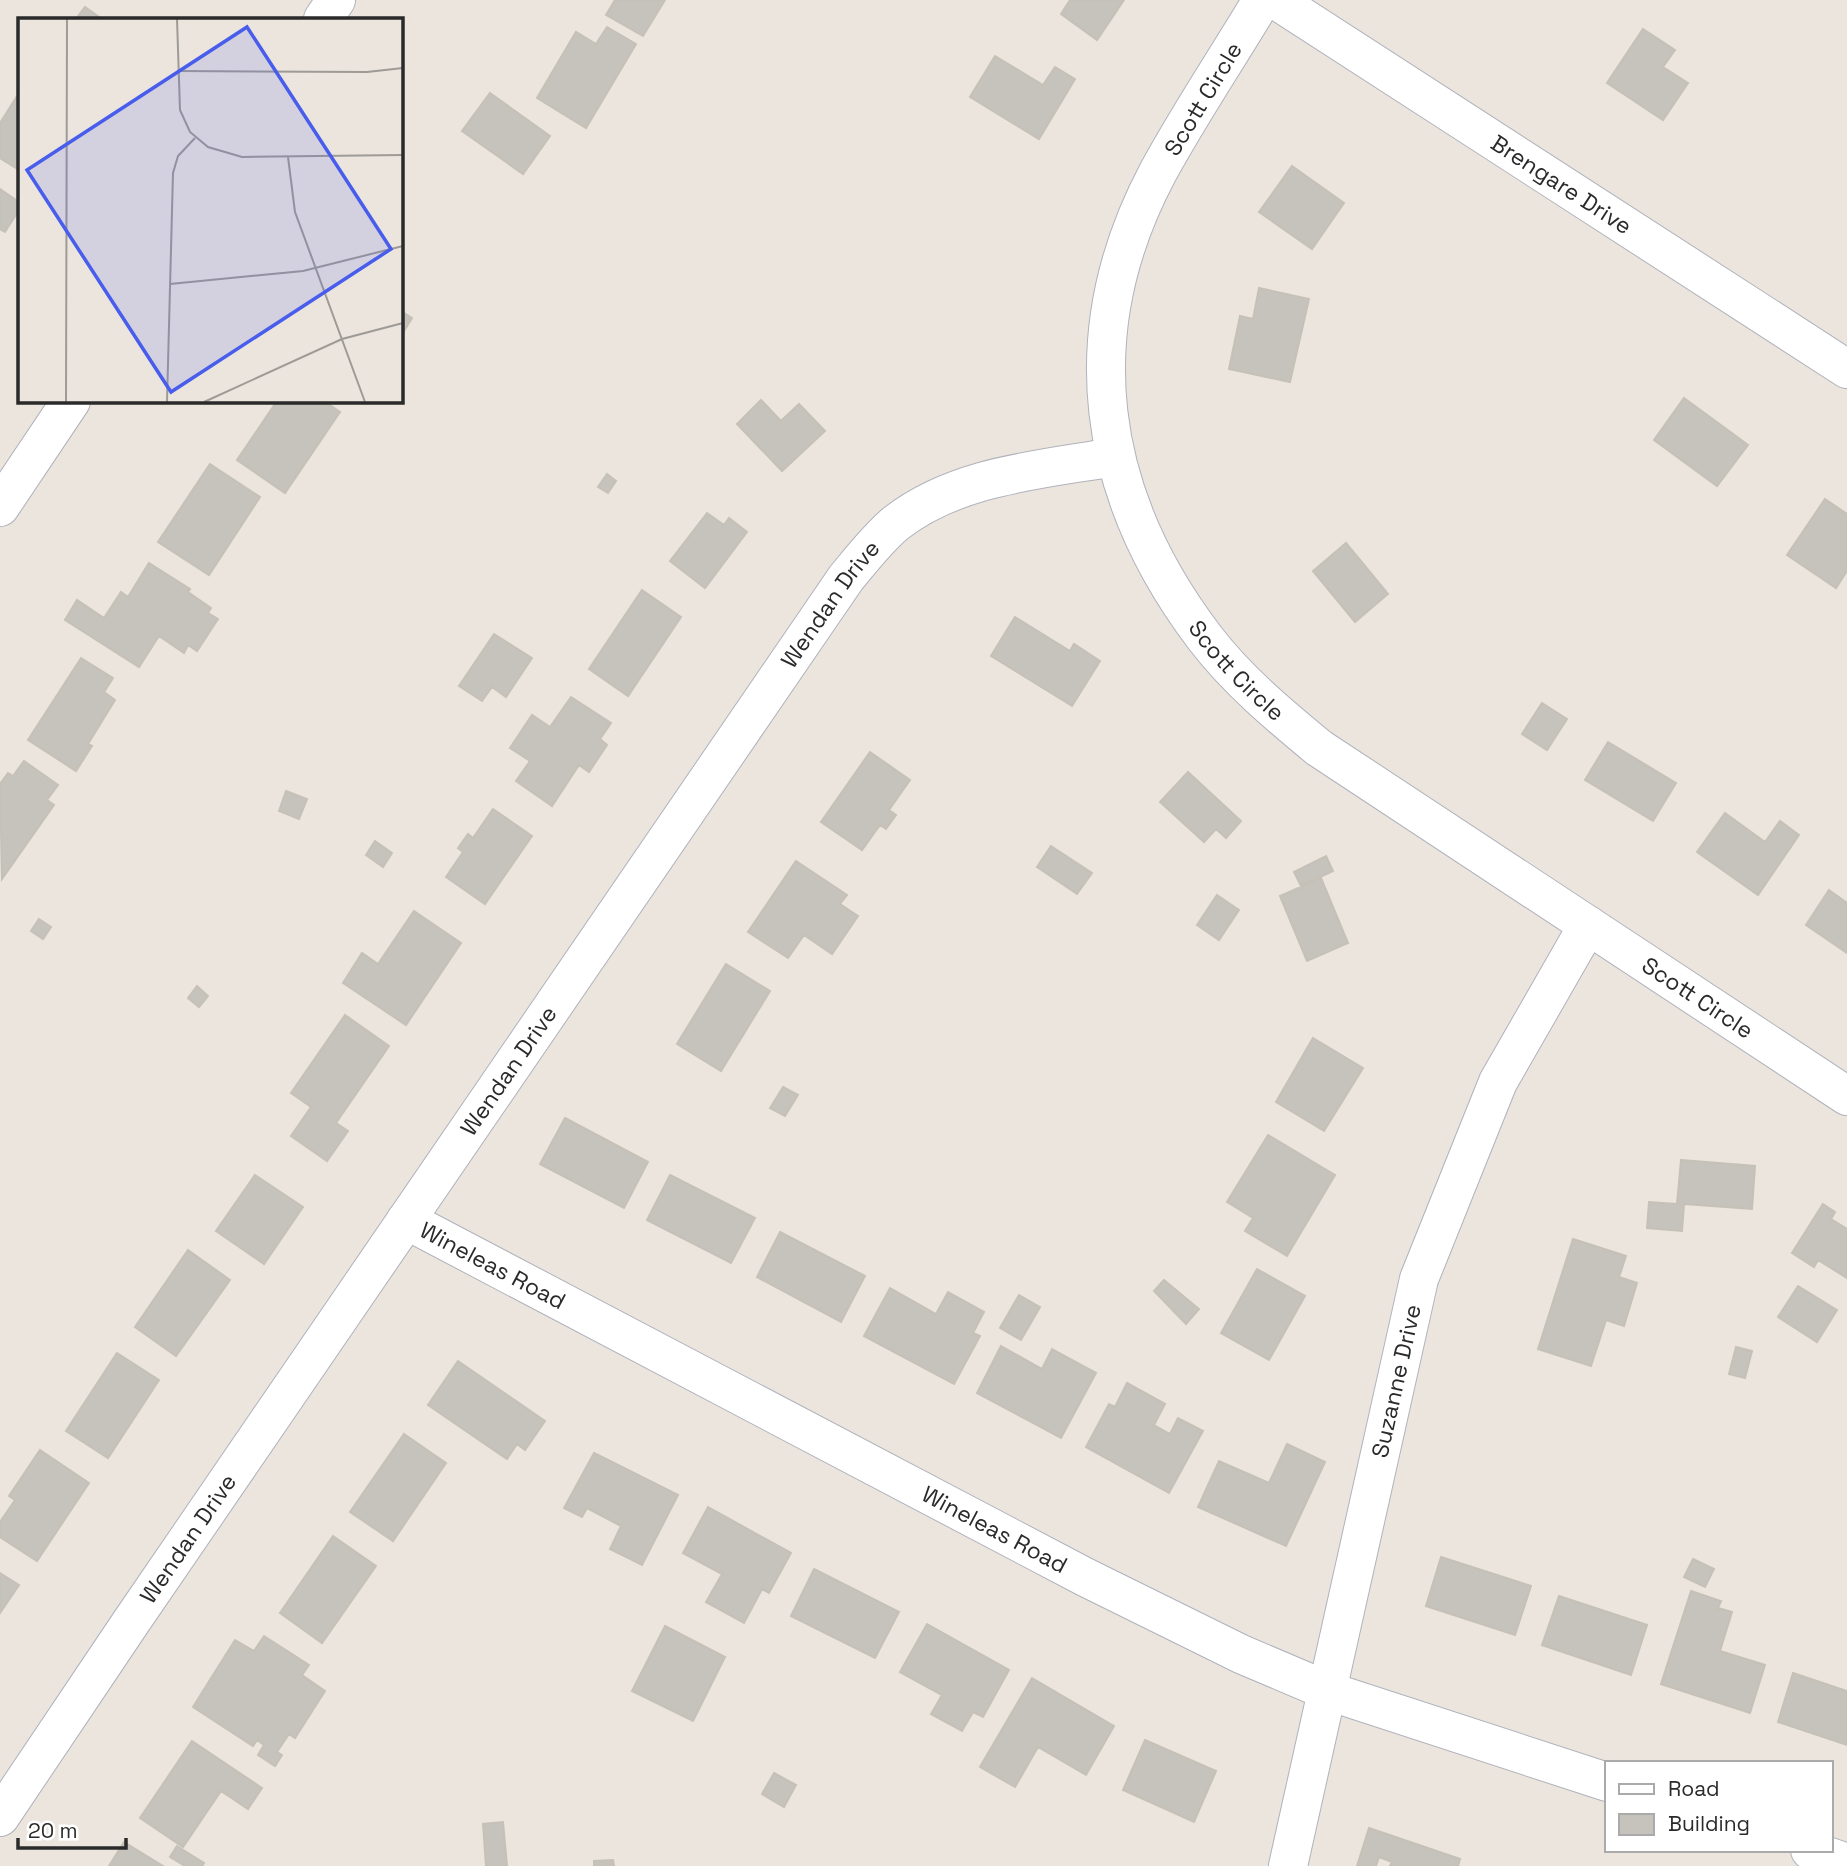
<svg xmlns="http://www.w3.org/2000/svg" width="1847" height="1866" font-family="'Space Grotesk',sans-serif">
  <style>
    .building { fill: #c6c2bc; stroke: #c6c1b6; stroke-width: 2 }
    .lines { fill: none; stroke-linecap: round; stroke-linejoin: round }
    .minor-casing { stroke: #b0b2bc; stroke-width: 40 }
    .minor { stroke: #fff; stroke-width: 38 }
    .labels { text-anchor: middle; stroke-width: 5; stroke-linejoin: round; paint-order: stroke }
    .street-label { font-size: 23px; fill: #2a2a2a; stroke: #fff }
    .inset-road { fill: none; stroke: #9e9a95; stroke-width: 2 }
    .view { fill: #485dec; fill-opacity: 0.15; stroke: #485dec; stroke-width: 3.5 }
    .inset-edge { fill: none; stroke: #2a2a2a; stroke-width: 3.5 }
  </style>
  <rect width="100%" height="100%" fill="#ebe5dd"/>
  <path class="building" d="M615,0H665L643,36L606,15Z
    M1070,0H1124L1097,40L1061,14Z
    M85,7L102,19H76Z
    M607,27L636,44L586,128L537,98L576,32L596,44Z
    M1643,29L1675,50L1663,67L1688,83L1663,120L1607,83Z
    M995,56L1043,85L1055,67L1075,79L1039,139L970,97Z
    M19,93V170L0,158V123Z
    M490,93L550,136L523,174L462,131Z
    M1292,166L1344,203L1312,249L1259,212Z
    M0,189L19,202V210L5,232L0,229Z
    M1259,288L1309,299L1290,382L1229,369L1240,316L1253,319Z
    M401,311L412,318L401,336Z
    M1684,398L1748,445L1717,486L1654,440Z
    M761,400L781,421L799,404L825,431L782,471L737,424Z
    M277,401H324L340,412L285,493L237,460Z
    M210,464L260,497L209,575L158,542Z
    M607,474L616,481L608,493L598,487Z
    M1825,499L1847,514V571L1836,588L1787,555Z
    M707,513L724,525L729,518L747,532L705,588L670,561Z
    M1346,543L1388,594L1355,622L1313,571Z
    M149,563L190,589L188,592L211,608L208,613L218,619L197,651L188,645L184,653L159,636L139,667L65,620L77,600L104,618L121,592L128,597Z
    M642,590L681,617L628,696L589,669Z
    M1015,617L1070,651L1074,644L1100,661L1072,706L991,656Z
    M494,634L532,658L506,697L492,687L482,701L459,686Z
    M81,658L113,678L104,692L115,700L88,744L92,746L76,771L28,740Z
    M571,697L611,723L600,739L607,745L589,772L579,765L552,806L516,781L530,761L510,748L532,715L550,727Z
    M1542,703L1567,719L1547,750L1522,734Z
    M1608,742L1676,783L1653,821L1585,780Z
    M870,752L910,780L889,810L896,815L886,829L880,825L862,850L821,822Z
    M24,761L58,785L47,800L54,805L2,879L0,784L8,773L13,776Z
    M1188,772L1241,821L1226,838L1216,829L1204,842L1160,802Z
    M286,791L307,799L299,819L279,811Z
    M493,809L532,836L485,904L446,877L463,852L458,848L468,834L473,838Z
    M1725,813L1765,842L1780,821L1799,835L1758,895L1697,852Z
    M375,841L392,853L383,867L366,855Z
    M1051,846L1092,873L1077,894L1037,867Z
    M1326,856L1333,871L1301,886L1294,872Z
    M796,861L847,895L840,904L858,916L832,954L804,935L788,958L748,932Z
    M1321,878L1348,943L1307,961L1280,896Z
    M1829,890L1847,903V953L1806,925Z
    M1217,895L1239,910L1219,940L1197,925Z
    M414,911L461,943L406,1025L343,983L362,953L378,964Z
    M39,919L51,927L43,939L31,931Z
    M726,964L770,991L721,1071L677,1044Z
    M197,986L208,996L199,1007L188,998Z
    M345,1015L389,1046L336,1123L348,1131L327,1161L291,1136L311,1107L291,1093Z
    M1313,1038L1363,1068L1324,1131L1276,1102Z
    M783,1087L798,1095L785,1116L770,1108Z
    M565,1118L648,1162L624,1208L540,1164Z
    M1268,1135L1335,1175L1287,1256L1245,1231L1253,1218L1227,1202Z
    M1681,1160L1755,1166L1752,1209L1684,1204L1682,1231L1647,1228L1649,1202L1677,1204Z
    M255,1175L303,1207L264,1264L216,1231Z
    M670,1175L755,1218L731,1263L647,1220Z
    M1823,1204L1835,1212L1831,1219L1847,1229V1278L1818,1260L1814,1267L1792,1253Z
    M780,1232L865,1276L841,1322L757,1277Z
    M1573,1239L1626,1256L1619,1277L1637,1283L1624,1326L1606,1320L1591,1366L1538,1349Z
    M188,1250L230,1280L176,1356L135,1327Z
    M1257,1269L1305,1296L1269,1360L1221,1333Z
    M1164,1280L1199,1309L1186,1324L1154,1291Z
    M1798,1286L1837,1310L1817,1342L1778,1317Z
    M890,1288L936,1314L948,1292L984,1312L973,1333L980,1336L954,1384L864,1336Z
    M1019,1295L1040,1307L1021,1340L1000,1328Z
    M1001,1346L1042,1369L1052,1349L1096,1373L1061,1438L977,1393Z
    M1736,1347L1752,1351L1745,1378L1729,1374Z
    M117,1353L159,1380L108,1458L66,1431Z
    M458,1361L545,1421L525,1450L517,1444L507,1459L428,1405Z
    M1127,1383L1165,1404L1154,1425L1170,1434L1178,1418L1203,1431L1169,1493L1086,1447L1109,1404L1115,1407Z
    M404,1434L446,1463L393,1541L350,1512Z
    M1287,1444L1325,1462L1286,1546L1198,1507L1219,1461L1269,1483Z
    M40,1450L89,1483L37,1561L0,1537V1522L15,1500L9,1496Z
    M594,1453L678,1495L642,1565L610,1549L621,1526L587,1508L582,1517L564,1508Z
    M708,1507L791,1553L769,1593L762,1589L744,1623L706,1602L722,1574L683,1553Z
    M333,1536L376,1566L322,1643L280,1613Z
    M1441,1557L1531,1586L1515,1635L1426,1606Z
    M1693,1559L1714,1569L1705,1587L1684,1577Z
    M814,1569L899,1612L875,1658L791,1616Z
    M0,1573L19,1585L0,1613Z
    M1691,1591L1721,1601L1718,1608L1732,1612L1720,1651L1765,1665L1750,1713L1661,1684Z
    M1559,1596L1647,1625L1631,1675L1542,1645Z
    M927,1624L1009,1670L983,1717L973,1712L962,1731L931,1714L942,1695L900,1672Z
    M665,1626L725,1657L693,1721L632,1691Z
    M264,1636L309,1665L302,1675L325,1691L295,1738L289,1734L277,1752L282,1755L275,1766L258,1755L264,1745L257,1740L253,1746L193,1707L235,1640L254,1651Z
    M1793,1673L1847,1691V1745L1778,1722Z
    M1032,1678L1114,1726L1086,1775L1038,1747L1015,1787L980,1767Z
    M1145,1740L1216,1771L1194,1822L1123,1790Z
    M192,1741L262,1788L248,1809L221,1791L183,1847L140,1818Z
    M774,1773L796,1785L784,1807L762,1794Z
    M503,1822L507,1866H486L483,1824Z
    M1369,1828L1460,1859L1458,1866H1390L1392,1862L1379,1857L1376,1866H1357Z
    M124,1842L163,1866H109Z
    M177,1846L204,1863L202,1866H185L170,1857Z
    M613,1860L614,1866H594V1861Z"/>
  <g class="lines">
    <g class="minor-casing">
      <g id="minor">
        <path id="s1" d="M1262,0C1228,57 1190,113 1158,172C1072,334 1096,495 1205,638C1237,680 1279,715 1319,748L1847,1096"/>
        <path id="s2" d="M1276,0L1847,369"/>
        <path d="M323,19L336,0"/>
        <path d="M0,507L71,401"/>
        <path id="s3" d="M406,1220L1085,1577L1241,1654L1328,1691L1607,1782"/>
        <path id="s4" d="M0,1817L131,1622L846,578C861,560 877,539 896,523C958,475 1040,470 1114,457"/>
        <path d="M1810,1850L1847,1863"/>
        <path id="s5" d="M1288,1866L1419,1279L1498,1082L1588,925"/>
      </g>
    </g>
    <use href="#minor" class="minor"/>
  </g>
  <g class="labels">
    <g class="street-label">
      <text transform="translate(1203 99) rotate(-59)" y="8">Scott Circle</text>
      <text dy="8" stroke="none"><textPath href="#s2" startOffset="340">Brengare Drive</textPath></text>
      <text dy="8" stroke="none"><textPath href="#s4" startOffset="1470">Wendan Drive</textPath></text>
      <text dy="8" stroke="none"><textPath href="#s1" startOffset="744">Scott Circle</textPath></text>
      <text dy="8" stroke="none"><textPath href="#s1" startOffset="1311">Scott Circle</textPath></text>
      <text dy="8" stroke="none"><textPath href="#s4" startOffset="903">Wendan Drive</textPath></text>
      <text dy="8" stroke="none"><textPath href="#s3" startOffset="98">Wineleas Road</textPath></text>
      <text dy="8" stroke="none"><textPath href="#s5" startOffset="497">Suzanne Drive</textPath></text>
      <text dy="8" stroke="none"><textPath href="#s3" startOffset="665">Wineleas Road</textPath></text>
      <text dy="8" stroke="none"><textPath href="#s4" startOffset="336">Wendan Drive</textPath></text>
    </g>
  </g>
  <g transform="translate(18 18)">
    <rect width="385" height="385" fill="#ebe5dd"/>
    <path class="inset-road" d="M159,1L162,92L172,114L190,129L224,139L385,137M159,53L349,54L385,50M270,139L277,194L347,384M152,266L285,253L385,228M48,384L49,1M149,384L155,155L160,138L177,120M186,384L324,321L385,305"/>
    <path class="view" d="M229,9L373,231L153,374L9,152Z"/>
    <rect width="385" height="385" class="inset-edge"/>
  </g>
  <rect x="1605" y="1761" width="228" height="91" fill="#ffffff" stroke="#aaaaaa" stroke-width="2"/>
  <rect x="1619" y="1784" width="35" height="10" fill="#ffffff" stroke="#aaaaaa" stroke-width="2"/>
  <text x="1668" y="1796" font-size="21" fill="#2a2a2a">Road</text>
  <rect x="1619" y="1814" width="35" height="21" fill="#c6c2bc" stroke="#aaaaaa" stroke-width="2"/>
  <text x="1668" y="1831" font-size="21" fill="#2a2a2a">Building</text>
  <path d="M18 1838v10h108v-10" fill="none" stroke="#2a2a2a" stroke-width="3.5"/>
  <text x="28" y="1838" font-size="21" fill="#2a2a2a" stroke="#ffffff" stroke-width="5" paint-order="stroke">20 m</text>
</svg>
